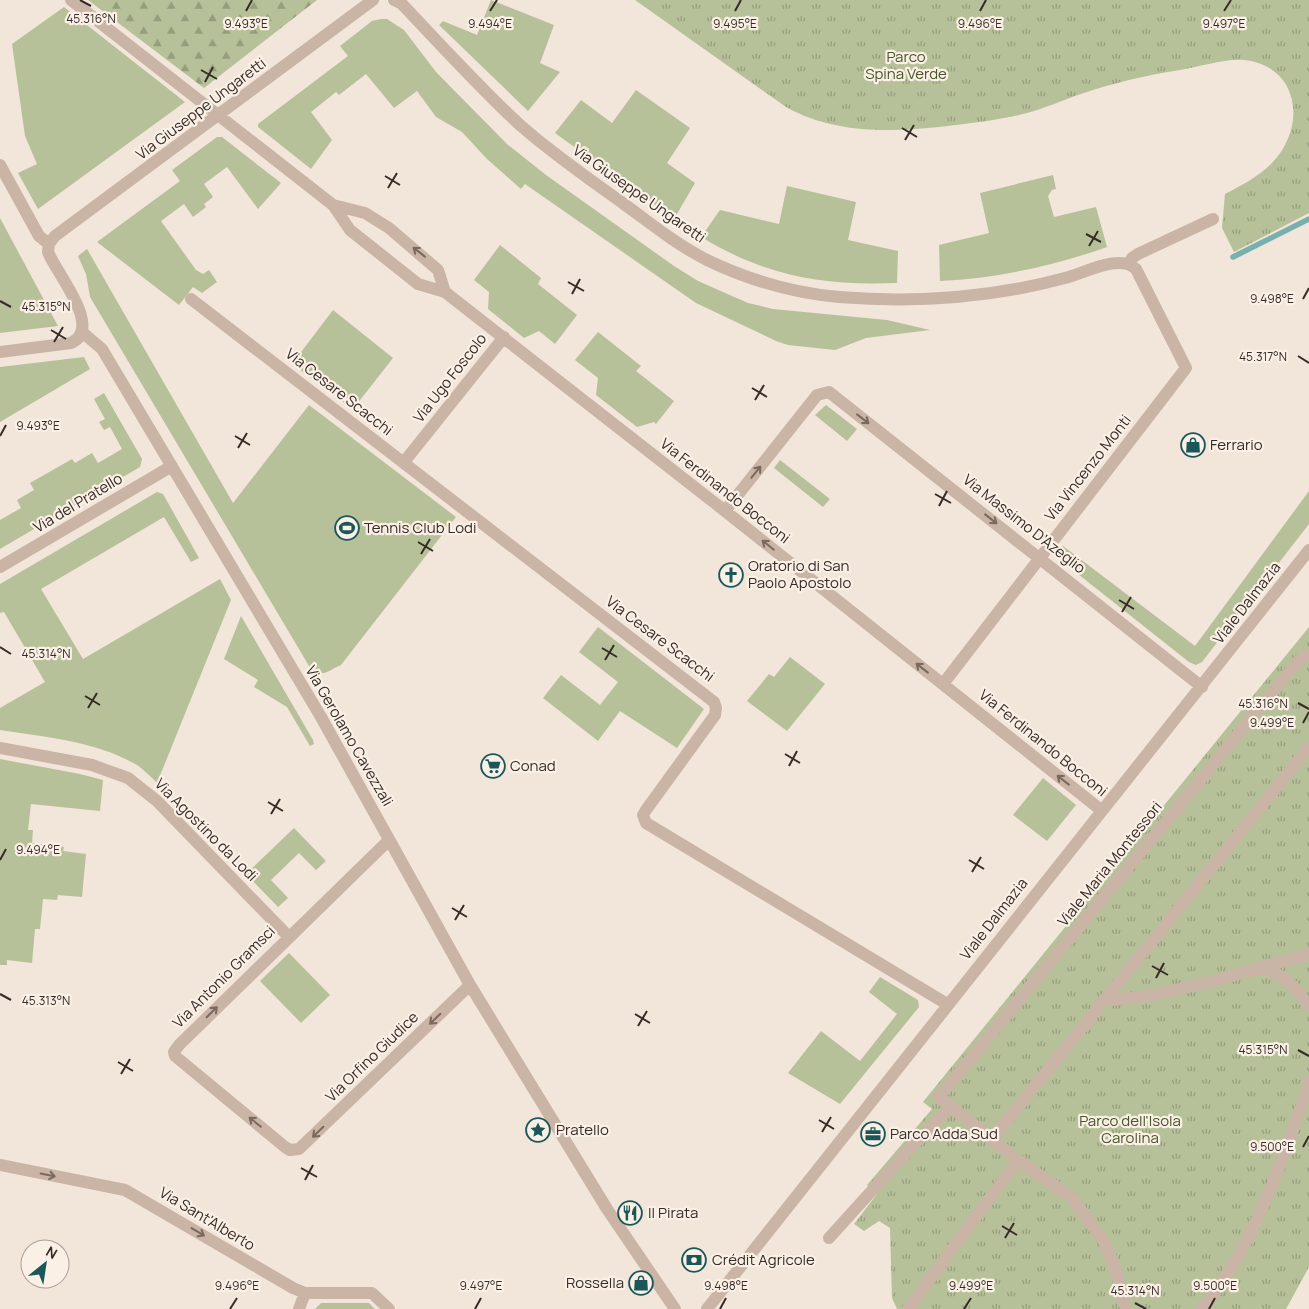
<svg xmlns="http://www.w3.org/2000/svg" width="1309" height="1309" font-family="Manrope,sans-serif">
  <style>
    .green { fill: #b6c199 }
    .forest { fill: url(#forest-firs) }
    .park { fill: url(#park-tufts) }
    .lines { fill: none; stroke-linecap: round; stroke-linejoin: round }
    .stream { stroke: #78b0b0; stroke-width: 5.5 }
    .minor { stroke: #cab4a5; stroke-width: 12 }
    .oneway { stroke: #796960 }
    .ticks { fill: none; stroke: #362b27; stroke-width: 2 }
    .labels { text-anchor: middle; stroke-width: 4.5; stroke-linejoin: round; paint-order: stroke }
    .park-label { font-size: 15px; fill: #47552a; stroke: #faf0e6 }
    .street-label { font-size: 15px; fill: #362b27; stroke: #faf0e6 }
    .poi-label { font-size: 15px; fill: #362b27; stroke: #faf0e6; text-anchor: start }
    .ticks-label { font-size: 12px; text-anchor: middle; fill: #362b27; stroke: #faf0e6; stroke-width: 4.5; stroke-linejoin: round; paint-order: stroke }
  </style>
  <defs>
    <pattern id="forest-firs" width="22" height="20" patternUnits="userSpaceOnUse" patternTransform="scale(1.25)"><rect width="22" height="20" fill="#b6c199"/><path d="M5 1l3.5 6h-7zM16 11l3.5 6h-7z" fill="#959d7d"/></pattern>
    <pattern id="park-tufts" width="24" height="20" patternUnits="userSpaceOnUse" patternTransform="scale(1.25)"><rect width="24" height="20" fill="#b6c199"/><path d="M3 7l-1-3M5 7V3M7 7l1-3M15 17l-1-3M17 17v-4M19 17l1-3" fill="none" stroke="#959d7d"/></pattern>
  </defs>
  <rect width="100%" height="100%" fill="#f2e5d9"/>
  <path class="green" d="M491,0L554,25L540,63L560,72L528,111L439,25L443,21L477,35Z
    M64,7L185,102L38,209L18,173L37,164L25,136L12,44Z
    M381,19H387L404,30L436,72L507,144L546,175L674,266L698,281L748,303L773,309L887,320L930,330L866,338L835,350L788,345L776,341L696,303L525,184L521,189L487,159L462,132L436,117L417,91L394,108L366,74L339,95L336,92L311,112L332,140L311,169L258,127V124L348,56L340,46L372,21Z
    M636,90L690,128L667,163L695,183L674,219L555,133L581,100L612,123Z
    M217,137H222L281,183L258,209L227,167L204,184L213,197L204,204L206,207L193,217L184,204L161,221L196,270L203,274L209,270L217,282L202,293L193,287L179,305L97,242L180,181L172,170Z
    M1053,175L1056,189L1052,190L1048,196L1054,217L1096,207L1107,247C1053,266 998,278 940,281L939,245L989,233L980,193Z
    M787,186L856,202L848,240L898,251L897,283C822,286 766,276 701,237L720,210L779,224Z
    M0,218L58,326L0,333Z
    M500,245L541,278L538,284L577,315L555,344L539,331L524,338L488,309L489,292L474,280Z
    M87,249L233,503L309,405L456,517L341,665C331,669 322,678 312,671L90,297L86,274L78,256Z
    M333,310L393,358L353,409L292,364Z
    M598,332L641,366L636,371L674,401L656,424L654,422L637,427L596,395L598,378L575,360Z
    M84,357L90,369L0,422V367Z
    M104,393L142,459L140,467L0,549V520L21,508L17,500L34,490L30,483L72,459L75,463L92,453L98,463L122,449L110,427L104,430L99,422L105,419L94,399Z
    M826,405L857,429L847,441L815,415Z
    M780,460L830,499L823,507L774,468Z
    M1309,491V524L1202,662L1196,665L1189,662L1059,559V553L1063,546L1195,646Z
    M157,492L163,494L199,558L191,562L164,517L41,589L83,659L220,579L231,600L157,783C151,777 144,770 137,765C96,741 45,737 0,730V708L45,682L4,612L0,613V584Z
    M241,616L313,740L314,744L310,746L287,707L254,687L258,680L224,659Z
    M598,627L704,709L677,748L620,711L598,741L543,698L561,675L600,705L618,682L579,652Z
    M790,657L825,684L787,731L747,701L769,674L774,677Z
    M0,759L80,774L103,780L100,811L31,804L28,830H33L32,843L64,847L63,851L86,854L82,897L58,895L57,900L43,899L40,929H35L32,963L7,960V965H0Z
    M1043,778L1076,805L1047,841L1013,815Z
    M294,828L326,861L316,870L299,853L271,880L288,898L278,907L246,874Z
    M289,953L330,995L301,1023L260,981Z
    M880,977L918,1000L919,1007L840,1104L788,1073L821,1031L860,1061L897,1014L869,992Z
    M321,1303H369L375,1309H315Z"/>
  <path class="forest" d="M88,0H317L204,88Z"/>
  <path class="park" d="M635,0H1309V213L1234,252L1222,228L1225,194C1242,185 1258,177 1272,163C1307,127 1300,66 1244,60C1227,58 1198,67 1180,70C1147,75 1113,83 1081,94C1063,100 1046,108 1027,113C1004,119 980,122 956,125C899,132 838,136 786,107Z
    M1309,627V1267L1286,1309H897L892,1298L890,1228L879,1221L864,1231L854,1224L877,1194L867,1185L932,1109L923,1102Z"/>
  <g class="lines">
    <path class="stream" d="M1233,257L1309,219"/>
    <path class="minor" d="M71,0L333,205L365,213L389,228L438,270L445,292
      M394,0L402,4C441,45 479,87 520,125C553,154 589,179 624,204C650,223 676,244 705,259C746,279 793,293 839,297C914,303 991,298 1065,278C1085,273 1120,253 1136,269L1186,368L943,684
      M0,165L39,236L49,244
      M333,205L350,230L418,284L445,292L725,511L1101,810
      M1129,264L1132,258L1138,254L1213,219
      M191,299L714,702L716,708L715,715L646,810L643,815L646,823L947,1004
      M82,332L102,349L321,717L470,985L607,1209L675,1309
      M0,352L71,343C104,328 56,273 48,252L49,244L55,236L373,0
      M404,462L504,337
      M725,511L817,395L829,392L1202,687
      M0,567L172,466
      M0,748L92,765L128,778L157,801L288,936
      M389,840L179,1045L174,1052L175,1056L285,1147L290,1150L299,1149L470,985
      M1260,969C1284,972 1296,988 1309,1006
      M1103,1001L1149,996L1214,981L1309,954
      M992,1139L1309,747
      M0,1165L125,1190L293,1288L305,1293H372L389,1309
      M829,1238L915,1143L951,1107
      M299,1309L305,1293
      M707,1309L1309,550
      M908,1309L1018,1160
      M1126,1309L1114,1264L1103,1240L1072,1198L1018,1160L939,1097L1300,659L1309,655
      M1202,1309C1244,1258 1269,1197 1291,1135C1297,1117 1305,1099 1309,1081"/>
  </g>
  <defs><path id="oneway-shaft" d="M-6 0H5M1.5-3L5.5 0L1.5 3" fill="none" stroke-width="1.6" stroke-linecap="round" stroke-linejoin="round" transform="scale(1.25)"/></defs>
  <g class="oneway">
    <use href="#oneway-shaft" transform="translate(419 252) rotate(-142)"/>
    <use href="#oneway-shaft" transform="translate(863 419) rotate(38)"/>
    <use href="#oneway-shaft" transform="translate(756 472) rotate(-51)"/>
    <use href="#oneway-shaft" transform="translate(991 519) rotate(38)"/>
    <use href="#oneway-shaft" transform="translate(768 545) rotate(-141)"/>
    <use href="#oneway-shaft" transform="translate(922 668) rotate(-142)"/>
    <use href="#oneway-shaft" transform="translate(1063 780) rotate(-142)"/>
    <use href="#oneway-shaft" transform="translate(212 1012) rotate(-45)"/>
    <use href="#oneway-shaft" transform="translate(435 1019) rotate(136)"/>
    <use href="#oneway-shaft" transform="translate(255 1122) rotate(-141)"/>
    <use href="#oneway-shaft" transform="translate(318 1132) rotate(136)"/>
    <use href="#oneway-shaft" transform="translate(48 1175) rotate(12)"/>
    <use href="#oneway-shaft" transform="translate(198 1232) rotate(31)"/>
  </g>
  <path class="ticks" d="M80,0L91,6M246,11L252,0M490,11L497,0M735,11L741,0M980,11L986,0M1224,11L1231,0M201,70L217,79M205,82L213,67M902,128L917,137M905,140L914,125M385,176L400,185M388,188L397,173M1086,234L1101,242M1089,246L1098,231M568,282L584,291M572,294L580,279M1303,299L1309,288M0,301L11,307M51,330L66,339M54,342L63,327M1298,356L1309,363M752,388L767,397M755,400L764,385M0,436L6,425M235,436L250,445M238,448L247,433M935,494L951,503M939,506L947,491M418,542L433,551M421,554L430,539M1119,600L1134,609M1122,612L1131,597M0,647L11,654M602,648L617,657M605,660L614,645M85,696L100,705M1298,703L1309,709M88,708L97,693M1303,723L1309,712M785,754L800,763M789,766L797,751M268,802L283,811M271,814L280,799M0,860L6,849M969,860L984,869M972,872L981,857M452,908L467,917M455,920L464,905M1152,966L1168,975M1156,978L1164,963M0,994L11,1000M635,1014L650,1023M638,1026L647,1011M1298,1050L1309,1056M118,1062L133,1071M121,1074L130,1059M819,1120L834,1129M822,1132L831,1117M1303,1147L1309,1136M301,1168L317,1177M305,1180L313,1165M1002,1226L1017,1235M1005,1238L1014,1223M1135,1303L1146,1309M230,1309L237,1298M475,1309L481,1298M720,1309L726,1298M964,1309L971,1298M1209,1309L1215,1298"/>
  <defs>
    <g id="shop-ring" transform="scale(1.25)"><circle r="9.5" fill="#faf0e6" stroke="#1b5759" stroke-width="1.5"/><path d="M-5-2.5h2.3a2.7 3.5 0 0 1 5.4 0H5L5.5 6h-11ZM-1.5-2.5h3a1.5 2.3 0 0 0-3 0Z" fill="#1b5759"/></g>
    <g id="stadium-ring" transform="scale(1.25)"><circle r="9.5" fill="#faf0e6" stroke="#1b5759" stroke-width="1.5"/><path d="M0-5a6.5 5 0 1 0 0 10a6.5 5 0 1 0 0-10ZM-3.5-1.8h7v3.6h-7Z" fill="#1b5759"/></g>
    <g id="church-ring" transform="scale(1.25)"><circle r="9.5" fill="#faf0e6" stroke="#1b5759" stroke-width="1.5"/><path d="M-1.2-6h2.4v3.5h3.3v2.4h-3.3V6h-2.4V-.1h-3.3v-2.4h3.3Z" fill="#1b5759"/></g>
    <g id="supermarket-ring" transform="scale(1.25)"><circle r="9.5" fill="#faf0e6" stroke="#1b5759" stroke-width="1.5"/><path d="M-6-5.5h2.5l.6 2H6L4.5 2H-2.5L-4.4-4H-6ZM-1.5 3.2a1.3 1.3 0 1 0 .1 0ZM3 3.2a1.3 1.3 0 1 0 .1 0Z" fill="#1b5759"/></g>
    <g id="sight-ring" transform="scale(1.25)"><circle r="9.5" fill="#faf0e6" stroke="#1b5759" stroke-width="1.5"/><path d="M0-6L1.8-2.2L6-1.7L2.9 1.2L3.7 5.4L0 3.3L-3.7 5.4L-2.9 1.2L-6-1.7L-1.8-2.2Z" fill="#1b5759"/></g>
    <g id="office-ring" transform="scale(1.25)"><circle r="9.5" fill="#faf0e6" stroke="#1b5759" stroke-width="1.5"/><path d="M-6-3h4V-5.5h4V-3h4V5H-6ZM-1-4.5V-3h2v-1.5ZM-6 0V1H6V0Z" fill="#1b5759"/></g>
    <g id="restaurant-ring" transform="scale(1.25)"><circle r="9.5" fill="#faf0e6" stroke="#1b5759" stroke-width="1.5"/><path d="M-5-6h1v4h1v-4h1v4h1v-4h1v5L-1.5 .5V6h-2V.5L-5-1ZM5-6V6H3V1.5H1.5Q1.5-4 5-6Z" fill="#1b5759"/></g>
    <g id="bank-ring" transform="scale(1.25)"><circle r="9.5" fill="#faf0e6" stroke="#1b5759" stroke-width="1.5"/><path d="M-6-4H6V4H-6ZM0-2.3a2.3 2.3 0 1 0 0 4.6a2.3 2.3 0 1 0 0-4.6Z" fill="#1b5759"/></g>
  </defs>
  <g fill-rule="evenodd">
    <use href="#shop-ring" x="1193" y="445"/>
    <use href="#stadium-ring" x="347" y="528"/>
    <use href="#church-ring" x="731" y="575"/>
    <use href="#supermarket-ring" x="493" y="766"/>
    <use href="#sight-ring" x="538" y="1130"/>
    <use href="#office-ring" x="873" y="1134"/>
    <use href="#restaurant-ring" x="630" y="1213"/>
    <use href="#bank-ring" x="694" y="1260"/>
    <use href="#shop-ring" x="641" y="1283"/>
  </g>
  <g class="labels">
    <g class="park-label">
      <text x="906" y="62">Parco<tspan x="906" dy="17">Spina Verde</tspan></text>
      <text x="1130" y="1126">Parco dell'Isola<tspan x="1130" dy="17">Carolina</tspan></text>
    </g>
    <g class="street-label">
      <text transform="translate(201 109) rotate(-37)" y="5">Via Giuseppe Ungaretti</text>
      <text transform="translate(639 194) rotate(35)" y="5">Via Giuseppe Ungaretti</text>
      <text transform="translate(450 378) rotate(-52)" y="5">Via Ugo Foscolo</text>
      <text transform="translate(339 392) rotate(38)" y="5">Via Cesare Scacchi</text>
      <text transform="translate(1088 468) rotate(-52)" y="5">Via Vincenzo Monti</text>
      <text transform="translate(725 491) rotate(38)" y="5">Via Ferdinando Bocconi</text>
      <text transform="translate(78 503) rotate(-31)" y="5">Via del Pratello</text>
      <text transform="translate(1024 524) rotate(38)" y="5">Via Massimo D’Azeglio</text>
      <text transform="translate(1247 603) rotate(-52)" y="5">Viale Dalmazia</text>
      <text transform="translate(660 639) rotate(37)" y="5">Via Cesare Scacchi</text>
      <text transform="translate(349 736) rotate(60)" y="5">Via Gerolamo Cavezzali</text>
      <text transform="translate(1043 743) rotate(39)" y="5">Via Ferdinando Bocconi</text>
      <text transform="translate(206 830) rotate(45)" y="5">Via Agostino da Lodi</text>
      <text transform="translate(1110 864) rotate(-51)" y="5">Viale Maria Montessori</text>
      <text transform="translate(994 919) rotate(-52)" y="5">Viale Dalmazia</text>
      <text transform="translate(224 977) rotate(-45)" y="5">Via Antonio Gramsci</text>
      <text transform="translate(372 1057) rotate(-44)" y="5">Via Orfino Giudice</text>
      <text transform="translate(207 1219) rotate(31)" y="5">Via Sant'Alberto</text>
    </g>
    <g class="poi-label">
      <text x="1210" y="450">Ferrario</text>
      <text x="364" y="533">Tennis Club Lodi</text>
      <text x="748" y="571">Oratorio di San<tspan x="748" dy="17">Paolo Apostolo</tspan></text>
      <text x="510" y="771">Conad</text>
      <text x="556" y="1135">Pratello</text>
      <text x="890" y="1139">Parco Adda Sud</text>
      <text x="648" y="1218">Il Pirata</text>
      <text x="712" y="1265">Crédit Agricole</text>
      <text x="624" y="1288" text-anchor="end">Rossella</text>
    </g>
  </g>
  <g class="ticks-label">
    <text x="91" y="23">45.316°N</text>
    <text x="735" y="28">9.495°E</text>
    <text x="246" y="28">9.493°E</text>
    <text x="490" y="28">9.494°E</text>
    <text x="980" y="28">9.496°E</text>
    <text x="1224" y="28">9.497°E</text>
    <text x="1272" y="303">9.498°E</text>
    <text x="46" y="311">45.315°N</text>
    <text x="1263" y="361">45.317°N</text>
    <text x="38" y="430">9.493°E</text>
    <text x="46" y="658">45.314°N</text>
    <text x="1263" y="708">45.316°N</text>
    <text x="1272" y="727">9.499°E</text>
    <text x="38" y="854">9.494°E</text>
    <text x="46" y="1005">45.313°N</text>
    <text x="1263" y="1054">45.315°N</text>
    <text x="1272" y="1151">9.500°E</text>
    <text x="237" y="1290">9.496°E</text>
    <text x="481" y="1290">9.497°E</text>
    <text x="726" y="1290">9.498°E</text>
    <text x="971" y="1290">9.499°E</text>
    <text x="1215" y="1290">9.500°E</text>
    <text x="1135" y="1295">45.314°N</text>
  </g>
  <g transform="translate(45 1264) rotate(30)"><circle r="24" fill="#faf0e6" stroke="#aca19a"/>
  <path d="M0-4L9 19L0 12L-9 19Z" fill="#1b5759"/>
  <text y="-8" font-size="14" font-weight="bold" text-anchor="middle" fill="#362b27">N</text>
  </g>
</svg>
